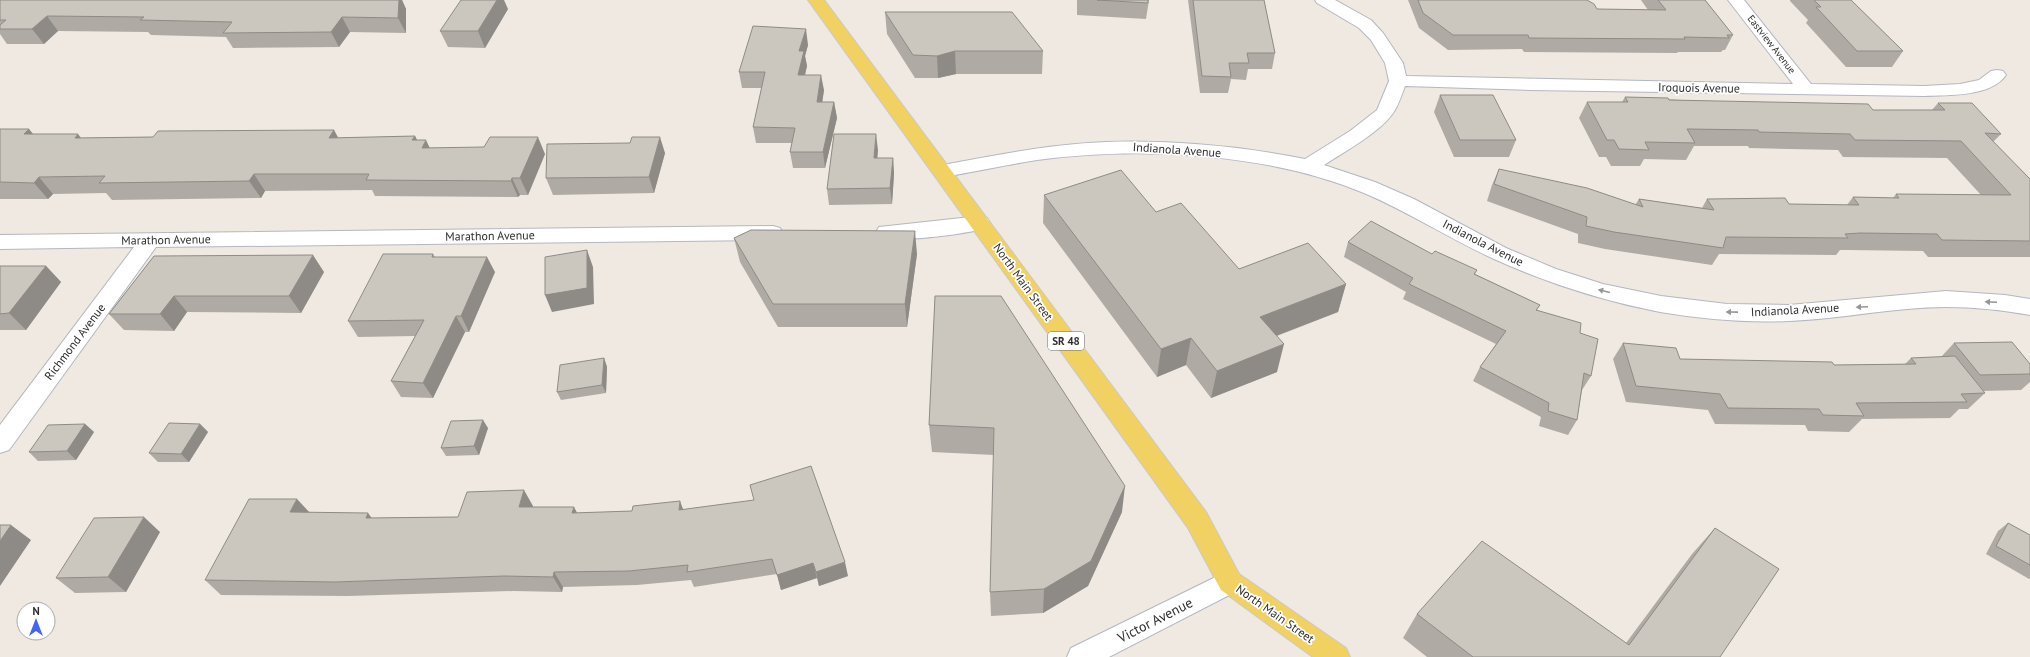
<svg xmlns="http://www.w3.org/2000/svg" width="2030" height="657" font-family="'PT Sans',sans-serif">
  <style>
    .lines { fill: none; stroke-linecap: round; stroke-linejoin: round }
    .minor-casing { stroke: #b4b7c1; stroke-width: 2 }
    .primary-casing { stroke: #c9c9c9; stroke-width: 2 }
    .minor { fill: #fff; fill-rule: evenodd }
    .primary { fill: #f2d163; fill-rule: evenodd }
    .wall { fill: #afaba4 }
    .shaded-wall { fill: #8e8b86 }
    .building { fill: #cbc7bf; stroke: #8e8b86 }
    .oneway { fill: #969696 }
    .labels { text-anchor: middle; stroke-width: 3.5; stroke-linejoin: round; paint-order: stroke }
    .far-street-label { font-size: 10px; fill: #2e2e2e; stroke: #fff }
    .shield { fill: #fff; stroke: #6d6d6d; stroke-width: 1 }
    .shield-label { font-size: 11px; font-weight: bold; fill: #2e2e2e }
    .street-label { font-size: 12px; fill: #2e2e2e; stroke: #fff }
    .near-street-label { font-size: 14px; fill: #2e2e2e; stroke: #fff }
  </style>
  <rect width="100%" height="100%" fill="#efe9e1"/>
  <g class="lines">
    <g class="minor-casing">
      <path id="minor" d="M1315,0H1335L1371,20L1383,33L1403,63L1406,76L1793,84L1728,0H1744L1811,84L1924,86L1960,84L1979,80L1991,71L1997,70L2003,71L2006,75C1991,97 1948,95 1924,96L1530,90L1405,86C1402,94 1399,103 1395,110C1384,130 1344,152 1324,165L1375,182L1414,199L1506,248L1556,269L1603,284L1661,296L1727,304L1789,305L1946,291L2005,295L2030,299V315C2003,310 1974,307 1946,307C1894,307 1841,319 1789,321C1747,323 1702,319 1660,312C1603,301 1547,283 1494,259C1450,239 1409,212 1364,193C1269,153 1139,146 1037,160C1006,165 974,172 943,177L936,175L933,171L936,167L943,165C997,155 1051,144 1106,142C1172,140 1240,146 1305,159L1350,131L1377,110L1389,81L1385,63L1371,40L1359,28L1317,3Z
        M980,216L987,218L990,223L987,228C965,234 900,243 879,237L876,232L879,227Z
        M773,226L780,228L783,233L780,238L773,240L156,247L9,450L0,453V425L134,247L0,249V235Z
        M1230,570L1239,574L1243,582L1239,590L1109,657H1067L1071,648Z"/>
    </g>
    <g class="primary-casing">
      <path id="primary" d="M808,0H824L1206,512L1239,574L1346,648L1350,657H1313L1221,590L1188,528Z"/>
    </g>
    <use href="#minor" class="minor"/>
    <use href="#primary" class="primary"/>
  </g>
  <path class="wall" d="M0,0H402L406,9V33L350,32L339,47L233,48L226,37L151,35L148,32L58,31L44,44H7L0,34Z
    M1077,0H1149L1146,19L1077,15Z
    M1188,0H1264L1275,53L1272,69H1248L1246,80L1231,79L1228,93H1200Z
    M1408,0H1587L1597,9L1648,10L1641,0H1705L1733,35L1725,50H1723L1721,52H1678L1677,53L1524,52L1522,49L1448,50L1419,28Z
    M1790,0H1851L1903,51L1892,67H1846L1806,23L1808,20L1790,1Z
    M508,9L485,48L448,47L440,31Z
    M885,12L1043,51L1042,74H956L938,78H915L887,34Z
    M808,45L805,56L807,66L805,75L824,90L822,102H834L837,118L825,168H793L790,152L792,143H756L753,127L762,88H742L739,72Z
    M1440,95L1516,140L1509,157H1454L1434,112Z
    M1625,97L1873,110H1932L1938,103L2001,134L1993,142L2030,179V257H1928L1923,251L1847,250H1840L1836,255L1719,254L1712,265L1605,249L1578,243V234L1487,201L1492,185L1499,169L1635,205L1639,199L1702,208L1707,199L1789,204L1847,205L1853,197L1893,198L1896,194L1981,195L1947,158L1843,157L1838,150L1749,148L1748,146H1694L1686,160L1644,159L1640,166H1611L1606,157H1599L1579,118L1587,102H1622Z
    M0,129H29L33,134L81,138L153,137L334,130L338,138L415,136L417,140L430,148L545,154L528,195H520L518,197L375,196L372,190L265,191L261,198L112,200L106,193L53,194L48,199H0Z
    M878,150L877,158H893L894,174L892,204L829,205L827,189Z
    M665,153L654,193L553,195L546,178Z
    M1044,195L1156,212L1239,269L1346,284L1338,312L1277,336V372L1211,398L1186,365L1157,377L1043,223Z
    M734,238L917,254L907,327H778L740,262Z
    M1348,242L1432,254L1477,270L1475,274L1540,305L1537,310L1580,333L1591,376L1582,390L1577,420L1568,435L1539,426L1541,417L1473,381L1480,367L1496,344L1403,299L1406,292L1344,257Z
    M433,254L435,257L495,272L469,332H465L433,398L401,397L391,381L415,336L358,337L348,321Z
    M154,256L324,272L301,313L187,312L174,331L124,330L109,314Z
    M0,266H46L61,282L26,330H0Z
    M935,296L1122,512L1088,586L1043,613L991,616L990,592L994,455L932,452L929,425Z
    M1623,343L1680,359L1834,365L1905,364L1911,358L1941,357L1954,343L2030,364V382L2021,390L1983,391L1985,393L1968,409H1959L1950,418L1862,419L1849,432L1808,431L1805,425L1715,424L1708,410L1626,402L1613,359Z
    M604,358L607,367L606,393L561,400L557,392Z
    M85,424L94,432L76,460L38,461L29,452Z
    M200,424L208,432L189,462H158L149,453Z
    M488,428L479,455L446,456L441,448Z
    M533,506V507L577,513L684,510L848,576L819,586L817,578L781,590L777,574L694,587L691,580L637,585L563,587L562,592L514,591L348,596L221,595L205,580L310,513L372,518L458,517Z
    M2008,523L2030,535V578L2029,579L1986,554L1998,531Z
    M1715,528L1720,657H1427L1403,638L1417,614L1626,643L1692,554Z
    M160,532L126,592L75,593L56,578Z"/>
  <path class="shaded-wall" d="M399,0H402L406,9V33L398,18Z
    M497,0H504L508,9L485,48L478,31Z
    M47,16L58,31L44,44L32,29Z
    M342,17L350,32L339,47L331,32Z
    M806,29L808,45L805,56L807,66L801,91L798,75L799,51Z
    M955,51L956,74L938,78L937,56Z
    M821,75L824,90L820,118L817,102Z
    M834,102L837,118L825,168L823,152Z
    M29,129L42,146L24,134Z
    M334,130L343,147L329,138Z
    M78,134L91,151L75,138Z
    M876,134L878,150L876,174L874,158Z
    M415,136L423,153L412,140Z
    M538,137L545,154L528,195L520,178Z
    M660,137L665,153L654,193L649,177Z
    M426,140L434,157L422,148Z
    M893,158L894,174L892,204L890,188Z
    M254,174L265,191L261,198L249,181Z
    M39,177L53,194L48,199L34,183Z
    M512,178L520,195L518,197L511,181Z
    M915,231L917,254L907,327L905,304Z
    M587,250L593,267L594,304L552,312L545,295Z
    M313,255L324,272L301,313L289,296Z
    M487,257L495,272L469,332L461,316Z
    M46,266L61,282L26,330L9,313Z
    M1346,284L1338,312L1254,344L1260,317Z
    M174,296L187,312L174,331L160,314Z
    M456,316L465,332L433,398L423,383Z
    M1191,338L1186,365L1157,377L1161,349Z
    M1284,344L1277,372L1211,398L1217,371Z
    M604,358L607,367L606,393L602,385Z
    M483,420L488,428L479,455L474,446Z
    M85,424L94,432L76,460L67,451Z
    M200,424L208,432L189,462L181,454Z
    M1125,486L1122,512L1088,586L1043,613L1044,589Z
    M524,490L533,506L528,523L519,507Z
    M297,499L311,514L290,512Z
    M680,501L686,517L679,510Z
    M574,507L582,522L572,513Z
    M368,513L380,529L366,518Z
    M144,517L160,532L126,592L108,577Z
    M11,525L31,540L0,586V541Z
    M845,562L848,576L819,586L816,572Z
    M813,563L817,578L781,590L777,575Z
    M554,572L563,587L562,592L553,577Z"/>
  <path class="building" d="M0,0H399L398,18L342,17L331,32L223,33L232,22L140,20L144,17L47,16L32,29H0V25L6,20H0Z
    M461,0H497L478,31H440Z
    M1097,0H1148V3Z
    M1193,0H1264L1275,53H1247L1249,63H1229L1231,77L1202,76Z
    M1418,0H1587L1594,4L1597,9L1666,10L1658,0H1705L1733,35H1727L1729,38L1684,37L1685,39L1529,38L1528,35H1453L1423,13Z
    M1814,0H1851L1903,51H1857L1816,7H1821Z
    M885,12H1012L1043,51H955L937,56L913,55Z
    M753,26L806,29L799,51H804L798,75H821L817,102H834L823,152H790L795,128L753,127L765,72H739Z
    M1440,95H1493L1516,140H1460Z
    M1625,97L1668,98L1669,100L1868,104L1873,110H1945L1938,103H1972L2001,134L1985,133L2030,179V241L1942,240L1937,234L1860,233L1845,234L1848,238L1726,237L1723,248L1614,232L1586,226L1587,217L1494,184L1499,169L1587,188L1643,207L1639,199L1714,210L1707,199L1785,198L1789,204L1859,205L1853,197L1899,198L1896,194L2011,195L1961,141L1855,140L1850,134L1759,132L1758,130L1687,129L1695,143L1645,142L1649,150L1619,149L1614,140H1607L1587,102H1628Z
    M0,129H29L24,134H78L75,138L153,137L158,131L334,130L329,138L415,136L412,140H426L422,148L484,147L490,137H538L520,178H512L511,181L366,180L369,174H254L249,181L99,183L105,176L39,177L34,183L0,182Z
    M834,134H876L874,158H893L890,188L827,189Z
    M632,137H660L649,177L546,178L547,144L630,143Z
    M1121,170L1156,212L1181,203L1239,269L1308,243L1346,284L1260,317L1284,344L1217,371L1191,338L1161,349L1044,195Z
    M1371,221L1432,254L1435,251L1477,270L1474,274L1540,305L1536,310L1581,323L1580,333L1598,339L1591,376L1584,373L1577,420L1548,411L1549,403L1480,367L1506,331L1409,284L1413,278L1348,242Z
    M751,230L915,231L905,304H773L734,238Z
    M587,250V288L545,295V257Z
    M383,254H433L432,257H487L461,316H456L423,383L391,381L424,320L348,321Z
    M313,255L289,296H174L160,314H109L154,256Z
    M0,266H46L9,313L0,314Z
    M935,296H1001L1125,486L1091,561L1044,589L990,592L994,428L929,425Z
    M2012,342L2030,364V374L1980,375L1954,343Z
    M1623,343L1676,348L1680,359L1832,362L1834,365L1916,364L1911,358L1955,356L1985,393L1961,394L1967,402L1856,403L1864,416L1823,415L1819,409L1728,408L1720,394L1636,386Z
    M604,358L602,385L557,392L560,365Z
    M483,420L474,446L441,448L451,421Z
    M169,423L200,424L181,454L149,453Z
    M85,424L67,451L29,452L48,425Z
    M811,466L845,562L816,572L813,563L777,575L772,559L687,572L688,565L629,571L554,572L553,577L504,576L335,582L205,580L249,499H297L290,512L368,513L366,518L458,517L467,492L524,490L519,507H574L572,513L632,511L633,506L680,501L679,510L754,500L750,485Z
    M144,517L108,577L56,578L94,518Z
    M2008,523L2030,535V565L1996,546Z
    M0,525H11L0,541Z
    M1715,528L1779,569L1720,657H1473L1417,614L1482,541L1629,645Z"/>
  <defs><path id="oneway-solid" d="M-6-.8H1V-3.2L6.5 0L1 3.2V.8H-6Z"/></defs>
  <g class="oneway">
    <use href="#oneway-solid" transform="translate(1604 291) rotate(-166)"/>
    <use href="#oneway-solid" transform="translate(1991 302) rotate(-177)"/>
    <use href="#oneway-solid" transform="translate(1862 307) rotate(178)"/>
    <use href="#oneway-solid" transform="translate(1732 312) rotate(-179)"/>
  </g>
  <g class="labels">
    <g class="far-street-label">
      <text transform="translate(1772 44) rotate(52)" y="4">Eastview Avenue</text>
    </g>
    <rect class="shield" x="1048" y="332" width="36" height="18" rx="3"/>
    <g class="shield-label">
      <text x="1066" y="345">SR 48</text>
    </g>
    <g class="street-label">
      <text transform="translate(1699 88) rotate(1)" y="4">Iroquois Avenue</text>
      <text transform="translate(1177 150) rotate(4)" y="4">Indianola Avenue</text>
      <text transform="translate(490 236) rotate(-1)" y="4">Marathon Avenue</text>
      <text transform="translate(166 240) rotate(-1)" y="4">Marathon Avenue</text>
      <text transform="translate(1483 243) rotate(27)" y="4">Indianola Avenue</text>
      <text transform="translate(1023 282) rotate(54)" y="4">North Main Street</text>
      <text transform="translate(1795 310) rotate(-3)" y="4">Indianola Avenue</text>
      <text transform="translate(75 342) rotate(-53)" y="4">Richmond Avenue</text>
      <text transform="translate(1275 614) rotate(35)" y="4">North Main Street</text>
    </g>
    <g class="near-street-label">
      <text transform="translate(1155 620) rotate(-27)" y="5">Victor Avenue</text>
    </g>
  </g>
  <g transform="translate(36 621)"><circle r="19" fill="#ffffff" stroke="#ababab"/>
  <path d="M0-3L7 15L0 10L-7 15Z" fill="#4264fb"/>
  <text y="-6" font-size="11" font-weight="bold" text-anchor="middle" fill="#2e2e2e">N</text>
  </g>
</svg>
